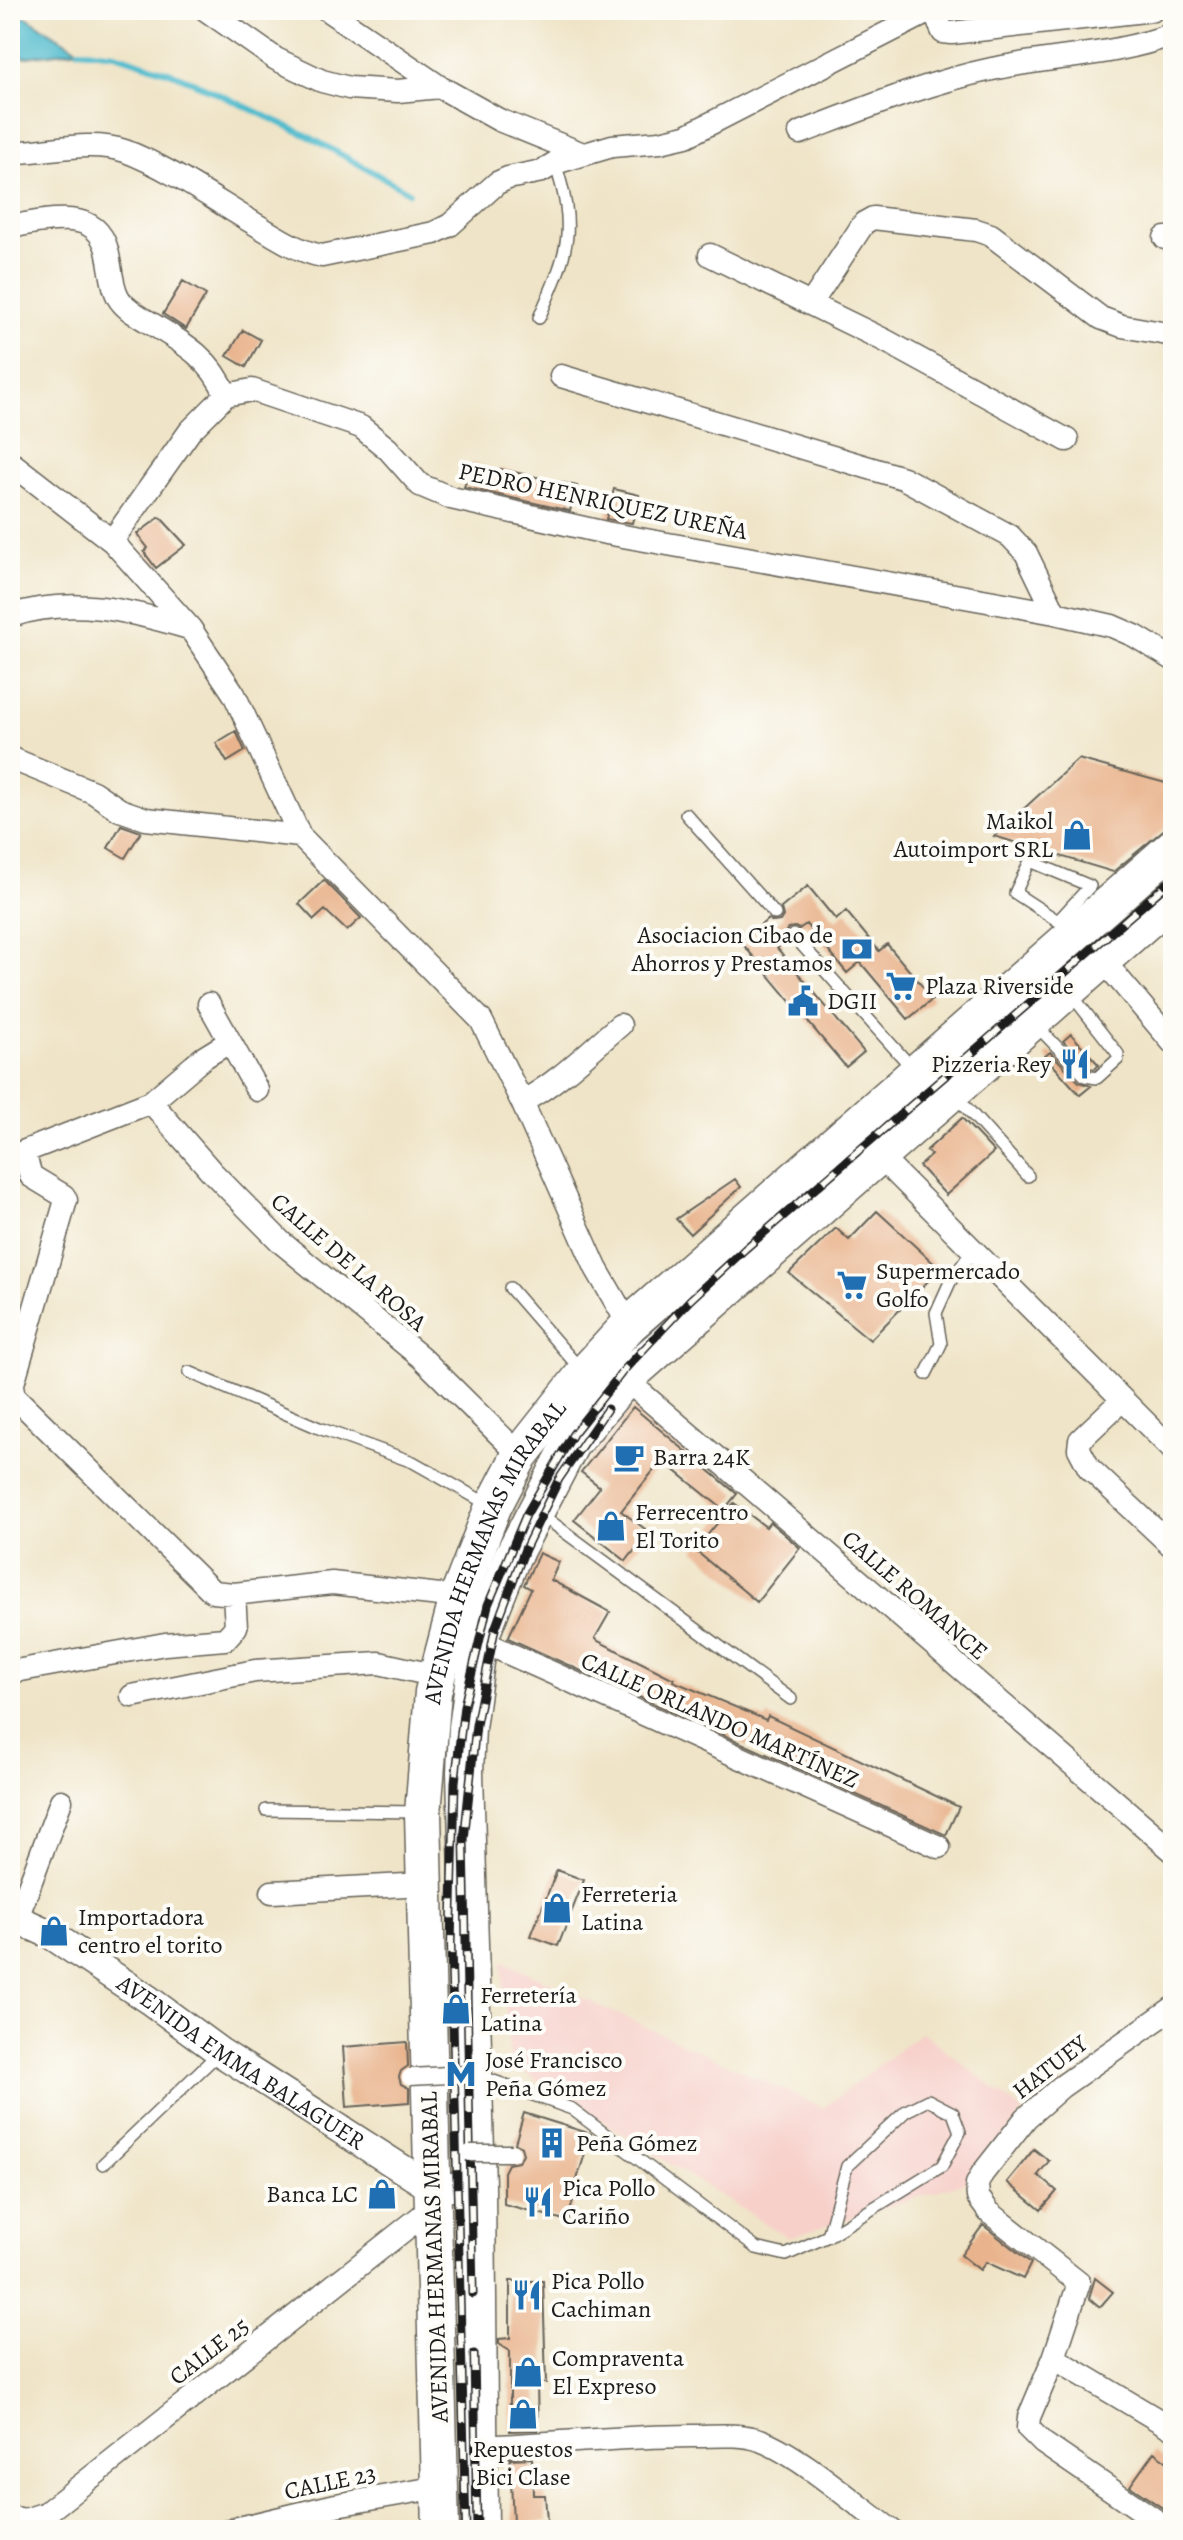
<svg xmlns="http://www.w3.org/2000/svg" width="1183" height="2540" font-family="Alegreya,serif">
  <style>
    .built { fill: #f7d0ca }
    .water { fill: #50bbcd; stroke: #366c74; stroke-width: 2 }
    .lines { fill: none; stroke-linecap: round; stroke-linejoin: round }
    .stream { stroke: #50bbcd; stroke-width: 6 }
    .building { fill: #e9b48d }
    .service-casing { stroke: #666258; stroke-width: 14 }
    .minor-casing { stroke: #666258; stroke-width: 25 }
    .tertiary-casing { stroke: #666258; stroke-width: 31 }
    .primary-casing { stroke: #666258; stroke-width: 39 }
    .service { stroke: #fff; stroke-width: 11 }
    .minor { stroke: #fff; stroke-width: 22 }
    .tertiary { stroke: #fff; stroke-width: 28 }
    .primary { stroke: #fff; stroke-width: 36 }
    .rail-casing { stroke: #1c1c1c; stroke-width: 9 }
    .rail { stroke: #fdfcf7; stroke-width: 6; stroke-dasharray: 18; stroke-linecap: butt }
    .pedestrian-bridge-casing { stroke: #666258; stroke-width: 19; stroke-linecap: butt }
    .pedestrian-bridge { stroke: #fff; stroke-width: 16 }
    .labels { text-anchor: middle; stroke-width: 8; stroke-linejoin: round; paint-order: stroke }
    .street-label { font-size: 24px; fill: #1c1c1c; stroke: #fdfcf7 }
    .poi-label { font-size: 24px; fill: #1c1c1c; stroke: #fdfcf7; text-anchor: start }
  </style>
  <rect width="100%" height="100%" fill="#fdfcf7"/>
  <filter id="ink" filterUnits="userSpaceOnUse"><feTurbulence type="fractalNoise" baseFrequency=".0125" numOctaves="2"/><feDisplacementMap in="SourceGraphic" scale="16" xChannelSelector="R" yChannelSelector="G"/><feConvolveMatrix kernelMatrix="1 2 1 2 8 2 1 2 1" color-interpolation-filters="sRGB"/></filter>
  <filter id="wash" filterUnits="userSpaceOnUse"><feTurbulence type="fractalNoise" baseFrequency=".006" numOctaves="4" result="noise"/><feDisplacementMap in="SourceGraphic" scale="32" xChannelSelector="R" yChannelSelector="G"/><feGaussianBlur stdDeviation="1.8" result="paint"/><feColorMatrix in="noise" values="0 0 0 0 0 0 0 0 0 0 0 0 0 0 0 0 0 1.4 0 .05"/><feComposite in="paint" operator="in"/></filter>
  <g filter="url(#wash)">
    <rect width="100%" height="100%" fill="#efe4c7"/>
    <path class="built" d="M502,1961L823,2108L922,2032L1023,2111L972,2180L788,2238L510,2063Z"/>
    <path class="water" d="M10,10H15L79,50L10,59Z"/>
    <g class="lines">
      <path class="stream" d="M79,50L115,54L178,75L306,135L409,192"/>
    </g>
    <g id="blocks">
      <path class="building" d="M183,281L206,295L186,329L163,314Z
        M243,330L261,340L246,367L227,356Z
        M473,463L499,472L500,469L577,486L570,511L464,487Z
        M614,489L639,495L632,523L606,519Z
        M160,517L186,545L156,568L144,552L148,548L137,534Z
        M236,731L245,751L227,762L216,743Z
        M1078,759L1173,785V822L1113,872L994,836Z
        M121,825L141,832L125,858L108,848Z
        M324,880L361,918L347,931L325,910L314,920L299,904Z
        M808,886L836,920L846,911L879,951L887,944L933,999L908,1019L860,962L847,973L806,924L799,929L795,927L788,928L785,933L786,940L777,948L864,1052L846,1067L741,942L768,919L773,922L780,921L783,916L781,908Z
        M1071,1034L1099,1065L1094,1069L1089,1068L1063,1041Z
        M1050,1052L1079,1082L1091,1086L1080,1095L1045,1056Z
        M962,1118L994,1152L946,1195L919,1166L931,1155L926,1151Z
        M735,1179L741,1187L690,1234L676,1219Z
        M877,1211L940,1269L870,1340L789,1273L836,1228L849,1240Z
        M633,1407L737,1494L724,1510L662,1460L621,1511L649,1532L626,1561L574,1520L600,1487L581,1472Z
        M734,1503L766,1527L770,1522L800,1548L757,1602L695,1550Z
        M539,1553L559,1562L551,1580L610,1612L595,1638L598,1641L674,1679L673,1681L766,1720L768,1716L959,1807L946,1835L508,1638L531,1589L524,1585Z
        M557,1870L584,1880L558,1946L531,1936Z
        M407,2042L408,2066L401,2071L399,2077L401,2084L409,2088V2102L347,2107L343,2047Z
        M524,2113L591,2134L571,2199L573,2200L568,2221L504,2204V2172L508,2164L518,2162L523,2154L521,2147L515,2143Z
        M1034,2149L1049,2161L1038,2175L1057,2191L1041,2210L1007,2182Z
        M983,2225L1031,2263L1023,2279L986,2262L980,2270L961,2255Z
        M1095,2278L1113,2292L1100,2307L1089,2298Z
        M510,2281H543L546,2383H537L538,2430L510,2431V2351L499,2344V2339L510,2338Z
        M1154,2452L1173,2466V2515L1130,2486Z
        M532,2458L533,2495H545L547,2521L513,2523L510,2459Z"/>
    </g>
  </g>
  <g filter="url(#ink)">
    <use href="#blocks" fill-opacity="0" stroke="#666258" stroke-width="2"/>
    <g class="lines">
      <g class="service-casing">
        <path id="service" d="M539,318C567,253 578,233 555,163
          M686,814L775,914
          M1030,861L1090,886L1058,921L1015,893Z
          M793,935L914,1070
          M1035,1024L1085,1076L1097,1078L1118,1059V1054L1071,994
          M954,1094L1028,1176
          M510,1288L581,1370
          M189,1372L319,1428L413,1462L489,1505
          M926,1374L941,1344L936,1313L950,1282L973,1250
          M539,1513L791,1699
          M266,1810L418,1812
          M477,2075L572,2109L756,2248L786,2255L828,2236L942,2166L960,2132L953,2113L928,2100L906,2111L847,2166L828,2236
          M103,2164L220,2052"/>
      </g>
      <g class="minor-casing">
        <path id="minor" d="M206,10L276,59L322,81L349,88L398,91L440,87L499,120L583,154
          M327,10L440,87
          M933,10L943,32L952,33L1153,10
          M800,133C863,109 926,83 992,69C1053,56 1115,56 1173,34
          M21,152C53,150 94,140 125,151C168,167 216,201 255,224C277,237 297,251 322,256L434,233L450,225L497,183L508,178L542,171L555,163L612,146L660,142L686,136L932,10
          M10,227C31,223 70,214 89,225C115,239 106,275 118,297C124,308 137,315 147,321C180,341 211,357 226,395
          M1165,238H1173
          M710,255L886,341L1067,440
          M812,302L864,223L873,218L976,230L991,235L1101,318L1122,326L1173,335
          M561,376L903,478L1010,536L1026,553L1055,613
          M10,462L112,541L190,628L234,694L300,836L481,1020L522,1102L596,1268L629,1325
          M112,541L190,431L226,395L252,390L361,427L388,449L420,485L451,498L606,533L1055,613L1112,626L1135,636L1173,659
          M10,616C71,596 129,610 189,628
          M10,758L93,792L120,810L146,819L300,836
          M1102,959L1173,1043
          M209,1004L257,1090
          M151,1102L212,1172L282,1243L422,1358L520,1455
          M522,1102C559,1082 588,1052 620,1025
          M24,1153L31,1176L64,1196L66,1200L12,1387L14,1396L213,1592L234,1594L332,1583L458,1597
          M878,1155L1173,1450
          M10,1157L151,1102L203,1058L229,1042
          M625,1379L1173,1851
          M1122,1400L1080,1440L1079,1449L1089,1468L1173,1547
          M479,1640L939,1847
          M10,1672L165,1644L225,1639L236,1627L234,1594
          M132,1696L255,1671L331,1666L379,1663L437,1676
          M272,1892L425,1884
          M17,1918L61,1801
          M1054,2358L1173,2429
          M480,2447C551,2444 622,2436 693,2436C715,2436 739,2433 760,2440C800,2455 855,2504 891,2530
          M10,2517L25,2520L46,2513L433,2207
          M230,2530L336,2505L440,2487
          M1170,2530L1043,2443L1028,2428L1029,2417L1054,2358L1079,2283L989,2212L978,2197L977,2184L982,2174L1026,2118L1061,2087L1173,2008"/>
      </g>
      <g class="tertiary-casing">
        <g id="tertiary">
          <path id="s1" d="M10,1916L50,1934L149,2000L220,2052L432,2188L477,2186"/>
        </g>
      </g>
      <g class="primary-casing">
        <g id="primary">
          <path id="s2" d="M441,2530L423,1813L433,1692L458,1597L493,1507L520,1455L584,1374L629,1325L1173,847"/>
          <path d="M480,2530L477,2186L465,1772L467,1728L479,1640L512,1557L571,1444L625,1379L1173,898"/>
        </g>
      </g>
      <use href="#service" class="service"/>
      <use href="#minor" class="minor"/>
      <use href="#tertiary" class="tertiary"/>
      <use href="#primary" class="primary"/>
      <g class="rail-casing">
        <path id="rail" d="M473,2294L464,1840L476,1725L495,1629L525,1549L559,1479L607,1409
          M474,2354L477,2530
          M466,2530L451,1945L455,1782L464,1706L488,1605L526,1515L573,1434L624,1370L690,1300L745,1249L1173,879"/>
      </g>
      <use href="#rail" class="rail"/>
      <g class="pedestrian-bridge-casing">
        <path id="pedestrian-bridge" d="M410,2077L468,2074
          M470,2153H512"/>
      </g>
      <use href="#pedestrian-bridge" class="pedestrian-bridge"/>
    </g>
  </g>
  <defs>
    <g id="shop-bare" transform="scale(2.4)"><path d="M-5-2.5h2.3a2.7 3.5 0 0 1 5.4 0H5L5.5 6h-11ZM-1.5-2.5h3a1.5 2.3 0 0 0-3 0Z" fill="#1f6fb2" stroke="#fdfcf7" stroke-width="2.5" paint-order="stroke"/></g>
    <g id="bank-bare" transform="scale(2.4)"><path d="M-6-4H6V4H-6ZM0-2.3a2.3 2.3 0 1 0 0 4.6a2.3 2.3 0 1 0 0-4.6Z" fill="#1f6fb2" stroke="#fdfcf7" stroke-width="2.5" paint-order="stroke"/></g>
    <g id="supermarket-bare" transform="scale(2.4)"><path d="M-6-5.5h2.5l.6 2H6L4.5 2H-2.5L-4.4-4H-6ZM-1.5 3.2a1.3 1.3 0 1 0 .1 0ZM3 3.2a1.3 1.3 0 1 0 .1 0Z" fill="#1f6fb2" stroke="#fdfcf7" stroke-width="2.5" paint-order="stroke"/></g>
    <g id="civic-bare" transform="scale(2.4)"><path d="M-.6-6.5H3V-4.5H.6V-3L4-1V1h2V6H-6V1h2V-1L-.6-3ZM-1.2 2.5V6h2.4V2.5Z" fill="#1f6fb2" stroke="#fdfcf7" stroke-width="2.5" paint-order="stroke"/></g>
    <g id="restaurant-bare" transform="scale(2.4)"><path d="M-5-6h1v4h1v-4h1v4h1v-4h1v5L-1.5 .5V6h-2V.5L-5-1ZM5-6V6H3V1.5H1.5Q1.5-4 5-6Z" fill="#1f6fb2" stroke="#fdfcf7" stroke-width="2.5" paint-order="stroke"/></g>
    <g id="cafe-bare" transform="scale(2.4)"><path d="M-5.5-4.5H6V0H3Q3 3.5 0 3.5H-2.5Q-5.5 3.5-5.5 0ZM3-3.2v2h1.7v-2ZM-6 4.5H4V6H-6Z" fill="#1f6fb2" stroke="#fdfcf7" stroke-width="2.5" paint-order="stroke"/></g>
    <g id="metro-bare" transform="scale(2.4)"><path d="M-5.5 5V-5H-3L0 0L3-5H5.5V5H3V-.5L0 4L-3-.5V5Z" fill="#1f6fb2" stroke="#fdfcf7" stroke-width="2.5" paint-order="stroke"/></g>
    <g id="building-bare" transform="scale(2.4)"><path d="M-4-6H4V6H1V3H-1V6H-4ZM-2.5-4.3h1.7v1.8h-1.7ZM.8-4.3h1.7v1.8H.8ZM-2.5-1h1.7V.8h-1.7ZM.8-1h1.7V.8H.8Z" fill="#1f6fb2" stroke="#fdfcf7" stroke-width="2.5" paint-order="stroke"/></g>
  </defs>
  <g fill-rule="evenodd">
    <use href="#shop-bare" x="1077" y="835"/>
    <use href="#bank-bare" x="857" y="949"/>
    <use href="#supermarket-bare" x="901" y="986"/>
    <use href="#civic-bare" x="803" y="1001"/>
    <use href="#restaurant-bare" x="1075" y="1064"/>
    <use href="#supermarket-bare" x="852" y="1285"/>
    <use href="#cafe-bare" x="629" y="1457"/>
    <use href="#shop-bare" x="611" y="1526"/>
    <use href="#shop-bare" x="557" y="1908"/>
    <use href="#shop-bare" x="54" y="1931"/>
    <use href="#shop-bare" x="456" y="2009"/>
    <use href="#metro-bare" x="461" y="2074"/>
    <use href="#building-bare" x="552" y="2143"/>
    <use href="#shop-bare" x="382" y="2194"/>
    <use href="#restaurant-bare" x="538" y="2202"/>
    <use href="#restaurant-bare" x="527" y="2295"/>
    <use href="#shop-bare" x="528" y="2372"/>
    <use href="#shop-bare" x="523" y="2414"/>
  </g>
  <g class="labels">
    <g class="street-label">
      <text transform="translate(603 501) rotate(12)" y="8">PEDRO HENRIQUEZ UREÑA</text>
      <text transform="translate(349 1262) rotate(41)" y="8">CALLE DE LA ROSA</text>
      <text dy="8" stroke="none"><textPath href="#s2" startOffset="992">AVENIDA HERMANAS MIRABAL</textPath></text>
      <text transform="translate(915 1595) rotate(41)" y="8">CALLE ROMANCE</text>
      <text transform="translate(720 1720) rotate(24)" y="8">CALLE ORLANDO MARTÍNEZ</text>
      <text dy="8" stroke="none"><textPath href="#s1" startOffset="274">AVENIDA EMMA BALAGUER</textPath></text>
      <text transform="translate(1050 2067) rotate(-38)" y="8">HATUEY</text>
      <text transform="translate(434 2257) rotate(-92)" y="8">AVENIDA HERMANAS MIRABAL</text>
      <text transform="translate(209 2351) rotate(-38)" y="8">CALLE 25</text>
      <text transform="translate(330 2482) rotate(-12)" y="8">CALLE 23</text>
    </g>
    <g class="poi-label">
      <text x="1053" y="829" text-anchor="end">Maikol<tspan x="1053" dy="28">Autoimport SRL</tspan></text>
      <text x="833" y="943" text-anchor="end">Asociacion Cibao de<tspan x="833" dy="28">Ahorros y Prestamos</tspan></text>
      <text x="925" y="994">Plaza Riverside</text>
      <text x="827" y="1009">DGII</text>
      <text x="1051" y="1072" text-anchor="end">Pizzeria Rey</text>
      <text x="876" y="1279">Supermercado<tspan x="876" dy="28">Golfo</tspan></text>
      <text x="653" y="1465">Barra 24K</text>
      <text x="635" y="1520">Ferrecentro<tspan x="635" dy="28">El Torito</tspan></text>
      <text x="581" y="1902">Ferreteria<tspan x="581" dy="28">Latina</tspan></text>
      <text x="78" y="1925">Importadora<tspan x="78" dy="28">centro el torito</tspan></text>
      <text x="480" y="2003">Ferretería<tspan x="480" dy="28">Latina</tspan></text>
      <text x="485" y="2068">José Francisco<tspan x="485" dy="28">Peña Gómez</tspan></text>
      <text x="576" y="2151">Peña Gómez</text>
      <text x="562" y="2196">Pica Pollo<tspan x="562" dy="28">Cariño</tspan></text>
      <text x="358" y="2202" text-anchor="end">Banca LC</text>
      <text x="551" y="2289">Pica Pollo<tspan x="551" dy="28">Cachiman</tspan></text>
      <text x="552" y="2366">Compraventa<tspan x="552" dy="28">El Expreso</tspan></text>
      <text x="523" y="2457" text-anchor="middle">Repuestos<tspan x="523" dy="28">Bici Clase</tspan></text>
    </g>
  </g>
  <rect width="1183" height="2540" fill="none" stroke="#fdfcf7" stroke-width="40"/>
</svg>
